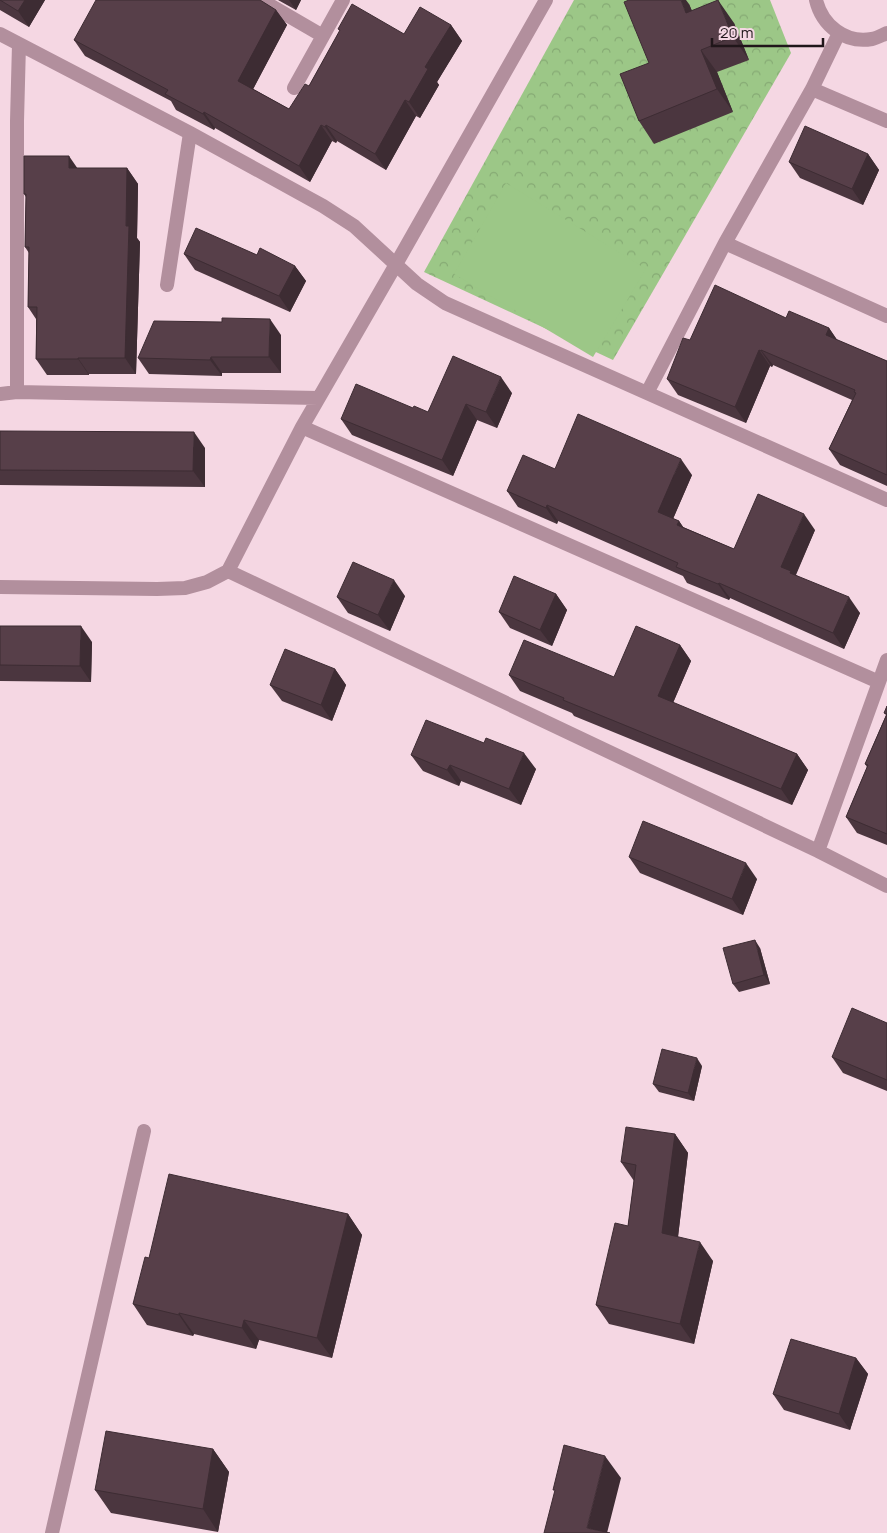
<svg xmlns="http://www.w3.org/2000/svg" width="887" height="1533" font-family="Manrope,sans-serif">
  <style>
    .park { fill: url(#park-crowns) }
    .pitch { fill: #9cc787 }
    .lines { fill: none; stroke-linecap: round; stroke-linejoin: round }
    .minor { stroke: #b28f9d; stroke-width: 14 }
    .wall { fill: #4b363f }
    .shaded-wall { fill: #3d2c33 }
    .building { fill: #573f49; stroke: #3d2c33 }
  </style>
  <defs>
    <pattern id="park-crowns" width="20" height="18" patternUnits="userSpaceOnUse" patternTransform="scale(1.25)"><rect width="20" height="18" fill="#9cc787"/><path d="M2 6a3 3 0 1 1 6 0M12 15a3 3 0 1 1 6 0" fill="none" stroke="#86aa74"/></pattern>
  </defs>
  <rect width="100%" height="100%" fill="#f5d7e3"/>
  <path class="park" d="M574,0H770L791,53L613,360L424,272Z"/>
  <path class="pitch" d="M506,183L646,269L593,357L454,274Z"/>
  <g class="lines">
    <path class="minor" d="M261,0L323,36
      M816,0C822,25 845,44 872,39C877,38 882,35 887,33
      M0,34L190,133L323,206L354,226L417,284L445,303L887,500
      M294,88L343,0
      M812,89L887,121
      M725,243L887,316
      M167,285L190,133
      M17,392V121L19,44
      M647,393L725,243L812,89L839,33
      M0,394L17,392L318,398
      M302,427L879,682
      M228,571L818,851L887,886
      M0,587L157,589L185,588L207,582L228,571L302,427L395,266L546,0
      M818,851L887,660
      M52,1533L144,1131"/>
  </g>
  <path class="wall" d="M0,0H45L29,27L0,10Z
    M278,0H301L296,10Z
    M689,4L692,11L734,23L749,60L717,72L733,112L654,144L639,121L649,63Z
    M276,10L287,25L253,89L289,109L309,86L340,31L338,29L404,34L451,25L462,41L437,82L439,85L420,118L416,116L386,170L337,141L336,143L332,141L310,182L215,128L214,130L176,110L171,101L85,56L74,40Z
    M868,154L879,170L863,205L800,178L789,162Z
    M78,168H127L138,184L137,238L140,242L136,374H89V375H47L36,359V319L28,307L29,253L25,247L26,197L24,194Z
    M184,254L257,255L295,266L306,281L290,312L195,270Z
    M786,318L829,328L837,340L887,361V486L840,465L829,449L852,400L773,365L772,367L770,366L746,423L678,395L667,379L690,340Z
    M281,335V373H222V376L149,374L138,358Z
    M512,393L497,428L477,420L453,476L352,435L341,419L428,412Z
    M0,431L205,448V487L0,485Z
    M555,469L692,475L673,519L679,521L683,527L734,549L815,530L796,575L860,613L844,649L730,598L729,600L687,583L683,576L558,521L557,524L518,507L507,491Z
    M556,594L567,610L552,646L510,628L499,612Z
    M405,596L390,631L348,613L337,597Z
    M0,626L92,642L91,682L0,681Z
    M680,645L691,661L673,703L797,754L808,770L792,805L574,716L572,713L520,691L509,675L614,677Z
    M335,669L346,685L332,721L282,701L270,685Z
    M887,706V845L857,833L846,817L867,767L865,764L886,715L884,713Z
    M484,743L536,769L521,805L461,781L459,786L423,771L411,755Z
    M629,857L757,879L743,915L640,873Z
    M760,948L770,984L739,992L733,984Z
    M887,1023V1091L843,1073L832,1057Z
    M702,1066L694,1101L659,1092L653,1084Z
    M675,1134L688,1153L678,1237L713,1261L694,1344L609,1324L596,1305L628,1226L634,1181L621,1162Z
    M348,1214L362,1235L332,1358L259,1340L256,1349L194,1334L193,1336L147,1325L133,1304L149,1258Z
    M856,1358L868,1374L850,1430L784,1410L773,1394Z
    M213,1449L229,1472L218,1532L111,1513L95,1490Z"/>
  <path class="shaded-wall" d="M25,0H45L29,27L18,11Z
    M289,0H301L296,10Z
    M681,0H686L689,4L702,35L686,13Z
    M718,0L734,23L749,60L733,37Z
    M276,10L287,25L249,97L238,81Z
    M451,25L462,41L437,82L439,85L420,118L409,102L425,67Z
    M701,50L717,72L733,112L717,89Z
    M405,100L416,116L386,170L375,154Z
    M204,112L215,128L214,130L203,114Z
    M321,125L332,141L310,182L299,166Z
    M326,125L337,141L336,143L325,127Z
    M868,154L879,170L863,205L852,189Z
    M69,156L80,172L69,168Z
    M127,168L138,184L137,238L140,242L136,374L125,358Z
    M295,266L306,281L290,312L279,296Z
    M270,319L281,335V373L269,357Z
    M829,328L840,344L826,335Z
    M759,350L770,366L746,423L735,407Z
    M761,350L773,365L772,367L761,351Z
    M211,357L222,373V376L210,360Z
    M78,358L89,374V375L78,359Z
    M501,377L512,393L497,428L486,412Z
    M466,404L477,420L453,476L442,460Z
    M194,432L205,448V487L193,471Z
    M681,459L692,475L669,528L658,512Z
    M547,505L558,521L557,524L546,508Z
    M804,514L815,530L795,576L781,567Z
    M679,521L690,537L677,525Z
    M394,580L405,596L390,631L378,615Z
    M719,583L730,598L729,600L718,584Z
    M556,594L567,610L552,646L540,630Z
    M849,597L860,613L844,649L833,633Z
    M81,626L92,642L91,682L80,666Z
    M680,645L691,661L669,712L658,696Z
    M335,669L346,685L332,721L321,705Z
    M524,753L536,769L521,805L509,789Z
    M797,754L808,770L792,805L781,789Z
    M450,765L461,781L459,786L447,770Z
    M746,863L757,879L743,915L732,899Z
    M755,940L760,948L770,984L764,975Z
    M697,1058L702,1066L694,1101L688,1093Z
    M675,1134L688,1153L676,1253L662,1233Z
    M348,1214L362,1235L332,1358L317,1338Z
    M700,1242L713,1261L694,1344L680,1324Z
    M179,1313L194,1334L193,1336L179,1315Z
    M244,1320L259,1340L256,1349L242,1328Z
    M856,1358L868,1374L850,1430L839,1414Z
    M213,1449L229,1472L218,1532L203,1509Z
    M605,1456L621,1478L607,1533L587,1528Z"/>
  <path class="building" d="M0,0H25L18,11Z
    M96,0H260L276,10L238,81L289,109L305,84L309,86L340,30L338,29L352,4L404,34L420,7L451,25L425,67L428,69L409,102L405,100L375,154L326,125L325,127L321,125L299,166L204,112L203,114L165,94L168,90L74,40Z
    M629,0H681L686,13L718,0L733,37L701,50L717,89L639,121L620,74L649,63L624,2Z
    M805,126L868,154L852,189L789,162Z
    M24,156H69V168H127L126,226H129L125,358H78V359H36L37,307H28L29,247H25L26,194H24Z
    M196,228L257,255L260,248L295,266L279,296L184,254Z
    M715,285L786,318L789,311L829,328L826,335L887,361V475L829,449L856,393L854,392L855,390L761,350V351L759,350L735,407L667,379L683,338L690,340Z
    M222,318L270,319L269,357H211L210,360L138,358L154,321L222,322Z
    M453,356L501,377L486,412L466,404L442,460L341,419L356,384L413,408L414,406L428,412Z
    M578,414L681,459L658,512L679,521L677,525L734,549L758,494L804,514L781,567L791,571L790,573L849,597L833,633L719,583L718,584L676,567L678,563L547,505L546,508L507,491L523,455L555,469Z
    M0,431L194,432L193,471L0,470Z
    M353,562L394,580L378,615L337,597Z
    M514,576L556,594L540,630L499,612Z
    M0,626H81L80,666L0,665Z
    M636,626L680,645L658,696L797,754L781,789L563,700L564,698L509,675L524,640L614,677Z
    M285,649L335,669L321,705L270,685Z
    M887,706V834L846,817L868,765L865,764L887,714L884,713Z
    M426,720L484,743L486,738L524,753L509,789L450,765L447,770L411,755Z
    M643,821L746,863L732,899L629,857Z
    M755,940L764,975L733,984L723,948Z
    M852,1008L887,1023V1080L832,1057Z
    M662,1049L697,1058L688,1093L653,1084Z
    M626,1127L675,1134L662,1233L700,1242L680,1324L596,1305L615,1223L628,1226L636,1165L621,1162Z
    M169,1174L348,1214L317,1338L244,1320L242,1328L179,1313V1315L133,1304L145,1257L149,1258Z
    M791,1339L856,1358L839,1414L773,1394Z
    M106,1431L213,1449L203,1509L95,1490Z
    M564,1445L605,1456L587,1528L610,1533H544L555,1490H553Z"/>
  <path d="M712 38v8h111v-8" fill="none" stroke="#20161a" stroke-width="2.5"/>
  <text x="720" y="38" font-size="15" fill="#20161a" stroke="#f5d7e3" stroke-width="4" paint-order="stroke">20 m</text>
</svg>
